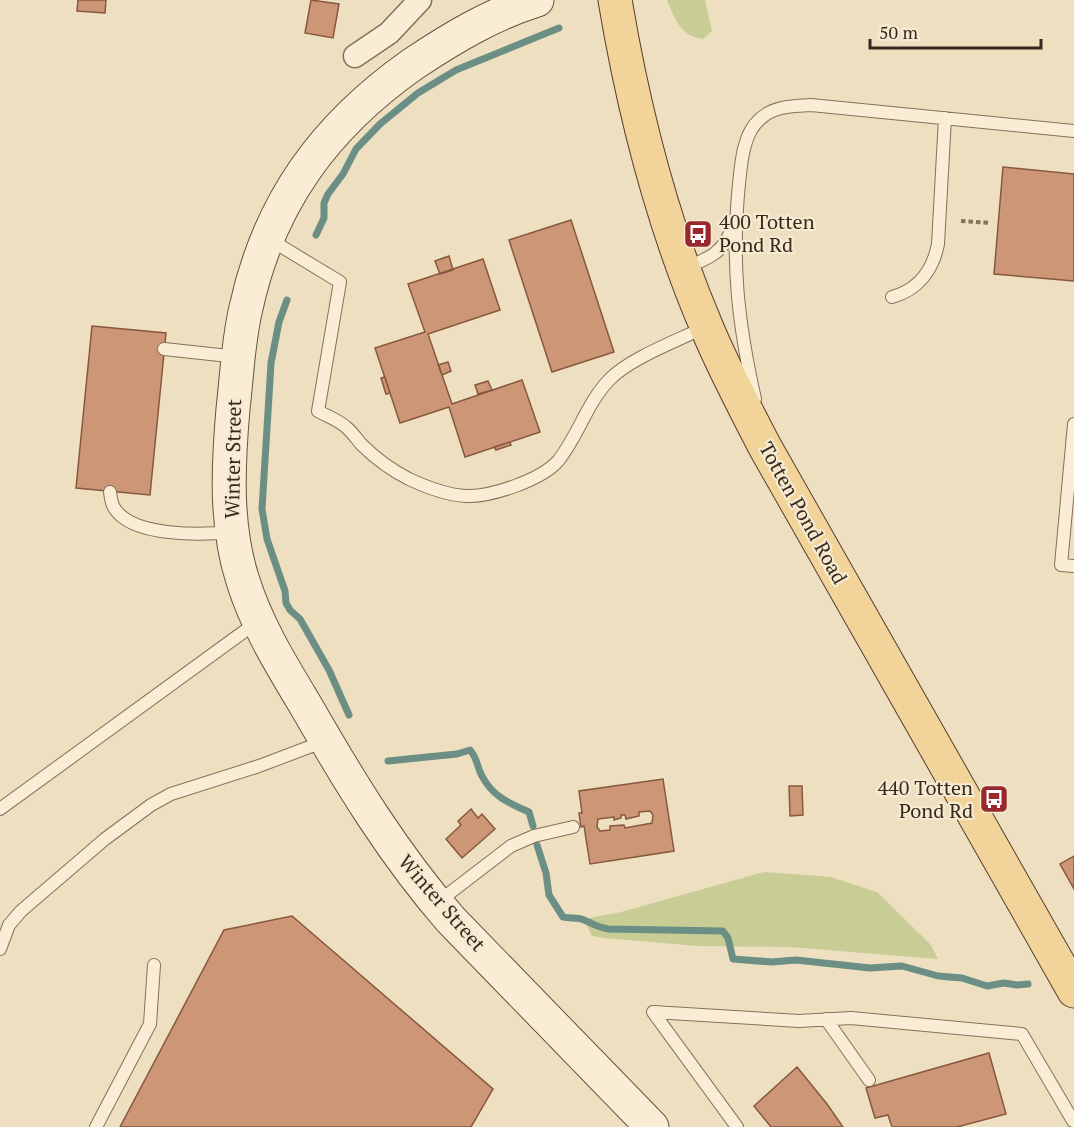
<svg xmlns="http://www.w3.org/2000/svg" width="1074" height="1127" font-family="'PT Serif',serif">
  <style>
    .green { fill: #c8cc95 }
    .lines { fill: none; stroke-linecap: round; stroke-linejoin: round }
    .stream { stroke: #6b8f84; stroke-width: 7 }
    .building { fill: #cd9777; stroke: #87583e; stroke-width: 1.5; fill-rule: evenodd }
    .lane-casing { stroke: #887059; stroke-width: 14 }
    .street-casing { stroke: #887059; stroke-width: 25 }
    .secondary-casing { stroke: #6a513c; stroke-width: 35 }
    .primary-casing { stroke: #563e2d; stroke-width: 35 }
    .path { stroke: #887059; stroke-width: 4; stroke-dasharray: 4.5 3; stroke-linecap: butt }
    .lane { stroke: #f9edd5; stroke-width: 12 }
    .street { stroke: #f9edd5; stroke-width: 22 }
    .secondary { stroke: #f9edd5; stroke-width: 33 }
    .primary { stroke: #f2d399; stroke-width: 33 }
    .labels { text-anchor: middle; stroke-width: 4.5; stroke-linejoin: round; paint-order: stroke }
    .poi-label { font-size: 20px; fill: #38291d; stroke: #f6ead1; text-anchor: start }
    .street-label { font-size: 20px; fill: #38291d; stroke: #f6ead1 }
  </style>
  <rect width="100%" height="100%" fill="#eedfc1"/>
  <path class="green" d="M667,0H705L712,31L703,39C681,36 675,20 667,0Z
    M764,872L831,877L877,892L931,945L938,959L789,947L698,946L604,938L592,936L584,919L621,912Z"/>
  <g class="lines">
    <path class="stream" d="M316,235L324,218V203L328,194L343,174L356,149L380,124L418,93L456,70L559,28
      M287,300L279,322L271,363L262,509L267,539L285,591L286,603L290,610L300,619L329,670L349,715
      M388,761L457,754L470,750C477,757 477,767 482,776C493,797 509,803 529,812L533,826
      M537,845L546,873L549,895L563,917C570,919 578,917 584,920C593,924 599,928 609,929L723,931L728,938L733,959L772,962L796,960L870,968L902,966L938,976L962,978L987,986L1004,983L1017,985L1028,984"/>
  </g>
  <path class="building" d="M78,0H106L105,13L77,11Z
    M311,0L339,4L333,38L305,33Z
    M1003,167L1074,174V281L994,274Z
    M571,220L614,352L552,372L509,240Z
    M449,256L453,270L440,274L435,261Z
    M483,259L500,310L428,334L452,404L522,380L540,432L465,457L449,407L400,423L375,348L425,332L408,284Z
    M92,326L166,333L150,495L76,488Z
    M448,362L451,371L442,375L438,365Z
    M385,377L390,393L386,394L381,378Z
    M488,381L492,390L478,394L475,385Z
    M510,442L511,445L496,450L494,447Z
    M663,779L674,851L590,864L584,826L581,827L579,813H582L579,791ZM650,811L653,815L652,823L625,828L624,825L610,826V830L600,831L597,827L598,819L614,817V820L621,818V815H625L626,819L639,816V812Z
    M789,786H802L803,815L790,816Z
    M471,809L478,818L482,814L495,829L462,858L446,839L461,825L458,821Z
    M1074,856V889L1060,864Z
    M292,916L493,1089L471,1127H120L224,930Z
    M989,1053L1006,1114L957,1127H892L888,1115L875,1118L866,1088Z
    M797,1067L827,1104L843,1127H771L754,1106Z"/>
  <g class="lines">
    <g class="lane-casing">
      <path id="lane" d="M269,239L340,282L318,411C327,416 338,420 346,427C352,432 356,438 361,444C375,458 391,470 409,479C426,487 447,495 466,496C491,497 541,480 558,461C578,436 587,403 609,380C630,358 677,341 705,327
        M685,268C708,259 725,252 732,227
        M892,297C918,290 933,270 938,244L945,118
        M164,349L238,357
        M755,399C738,323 731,262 739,184C741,164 743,134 759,120C773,106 792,106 811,105L1074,131
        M1074,424L1061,565L1074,566
        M110,492C111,498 111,504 115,509C133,537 202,535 231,532
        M0,809L257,622
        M438,902L511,846L534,836L573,827
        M0,949L9,925L21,911L105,839L151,805L171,794L259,766L325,741
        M826,1019L869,1080
        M96,1127L150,1024L154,965
        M737,1127L653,1012L799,1021L851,1018L1022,1034L1073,1121"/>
    </g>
    <g class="street-casing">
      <path id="street" d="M355,56L389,33L420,0"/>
    </g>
    <g class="secondary-casing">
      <path id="secondary" d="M537,0C492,14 452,38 413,64C325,126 269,202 246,308C238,341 237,375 233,409C228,466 225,526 243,581C257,626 282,666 306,706C349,781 394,855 451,920L652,1127"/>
    </g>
    <g class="primary-casing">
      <path id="primary" d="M615,0C634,113 662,223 707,328C724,369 745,408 765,447L1074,991"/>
    </g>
    <path class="path" d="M961,221L990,223"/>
    <use href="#lane" class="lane"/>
    <use href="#street" class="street"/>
    <use href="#secondary" class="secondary"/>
    <use href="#primary" class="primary"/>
  </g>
  <defs>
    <g id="bus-square" transform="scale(1.5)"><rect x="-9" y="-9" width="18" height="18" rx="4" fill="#98282d" stroke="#f6ead1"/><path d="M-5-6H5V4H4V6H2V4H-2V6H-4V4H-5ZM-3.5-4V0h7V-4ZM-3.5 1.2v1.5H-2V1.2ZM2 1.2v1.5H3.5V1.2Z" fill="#fff"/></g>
  </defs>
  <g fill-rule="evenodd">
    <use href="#bus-square" x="698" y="234"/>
    <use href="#bus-square" x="994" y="799"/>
  </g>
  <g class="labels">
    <g class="poi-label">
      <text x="719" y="229">400 Totten<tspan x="719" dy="23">Pond Rd</tspan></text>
      <text x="973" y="795" text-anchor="end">440 Totten<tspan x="973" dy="23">Pond Rd</tspan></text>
    </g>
    <g class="street-label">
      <text transform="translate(233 459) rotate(-89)" y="7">Winter Street</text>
      <text transform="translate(803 513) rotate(61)" y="7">Totten Pond Road</text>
      <text transform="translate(442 903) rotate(49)" y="7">Winter Street</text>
    </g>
  </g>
  <path d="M870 39v9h171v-9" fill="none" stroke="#38291d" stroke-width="3"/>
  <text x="879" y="39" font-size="18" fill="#38291d" stroke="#f6ead1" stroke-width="4.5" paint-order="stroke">50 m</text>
</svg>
